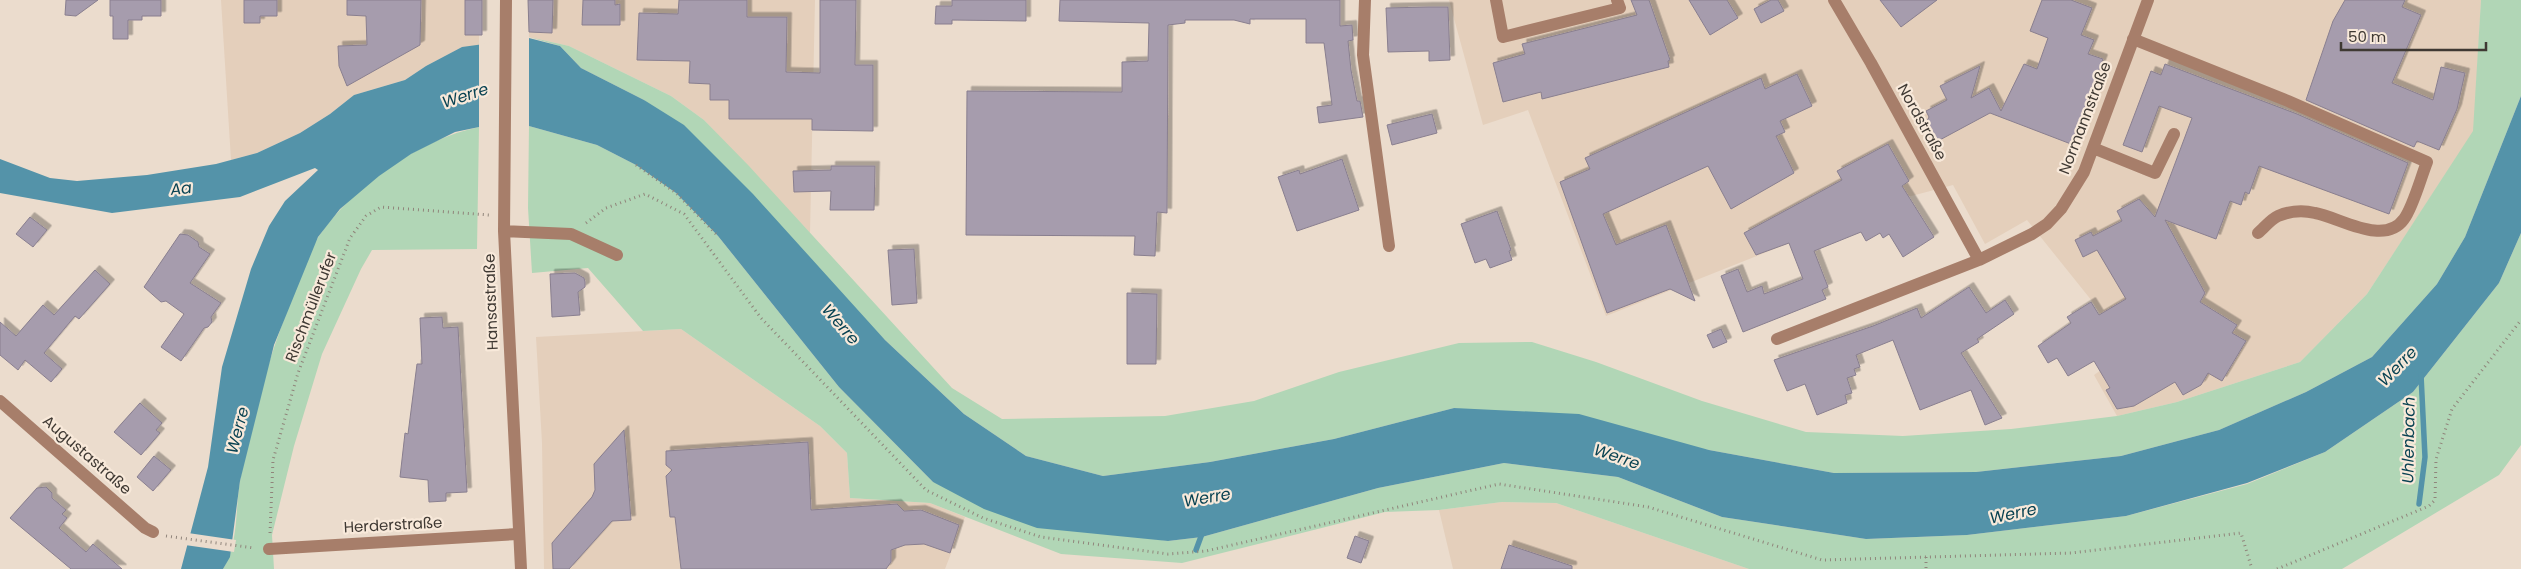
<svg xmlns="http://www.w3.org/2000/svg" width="2521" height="569" font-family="Poppins,sans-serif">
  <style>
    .built { fill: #e4cfbb }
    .green { fill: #b1d6b6 }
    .water { fill: #5493a9 }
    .pier { fill: #ebdccd }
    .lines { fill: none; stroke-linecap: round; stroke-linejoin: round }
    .stream { stroke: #5493a9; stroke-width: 5.5 }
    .building { fill: #a69cad; stroke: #897f8f; filter: url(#shadow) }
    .path { stroke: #90857b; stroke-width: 3; stroke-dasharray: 1 4; stroke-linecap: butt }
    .minor { stroke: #a77e6a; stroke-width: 12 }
    .labels { text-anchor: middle; stroke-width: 4.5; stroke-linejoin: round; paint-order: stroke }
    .street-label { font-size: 15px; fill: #3f3933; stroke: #f8e9da }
    .water-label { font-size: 16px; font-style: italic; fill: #084252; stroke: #f8e9da }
  </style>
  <defs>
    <filter id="shadow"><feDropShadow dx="4.5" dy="-4.5" stdDeviation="0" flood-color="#0004"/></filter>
  </defs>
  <rect width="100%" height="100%" fill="#ebdccd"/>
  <path class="built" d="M221,0H482V35H479V47H462L426,66L405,80L354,95L330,114L300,133L257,153L231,160Z
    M528,0H815L810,233L704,120L671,96L569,46L529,37Z
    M1449,0H2481L2474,131L2367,294L2300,362L2177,402L2117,416L2094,375L2125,353L2092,301L2027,220L1985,244L1953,185L1900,199L1606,316L1528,110L1483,125Z
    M681,329L820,426L847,453L850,498L930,503L965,517L945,569H544L542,443L536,337Z
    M1502,502L1556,503L1749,569H1453L1439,510Z"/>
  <path class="green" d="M2481,0H2521V96L2465,237L2437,284L2372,357L2306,392L2219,430L2121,456L1976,472L1834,473L1709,450L1454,408L1334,439L1210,462L1103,476L1026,456L964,414L885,340L644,100L581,68L560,46L529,37L569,46L671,96L704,120L749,166L952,388L1002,419L1165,416L1254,401L1339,372L1459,343L1532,342L1596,362L1702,401L1806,432L1903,436L2011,429L2117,416L2177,402L2300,362L2367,294L2473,131Z
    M529,126L597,145L636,165L676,193L718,236L839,387L933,482L1142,537L1168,541L1202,537L1378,488L1504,463L1618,477L1722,517L1866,539L1967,535L2126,516L2247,484L2325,452L2413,392L2499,283L2521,233V445L2499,475L2342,569H1749L1556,503L1502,502L1439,510L1385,512L1182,563L1061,554L930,503L850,498L847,453L820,426L681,329L643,331L588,268L532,273L528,208Z
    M479,127L477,249L372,250L361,269L322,354L294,446L272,535L274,569H223C239,542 235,510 240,481C252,412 273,342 301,277C306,264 311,247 319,236C353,186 420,139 479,127Z"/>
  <path class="water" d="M529,38L560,46L581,68L644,100L684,125L753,194L885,340L964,414L1026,456L1103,476L1210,462L1334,439L1454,408L1579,414L1709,450L1834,473L1976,472L2121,456L2219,430L2306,392L2372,357L2437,284L2465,237L2521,96V233L2499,283L2413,392L2325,452L2247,483L2126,516L1967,535L1866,539L1722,517L1618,477L1504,463L1378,488L1202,537L1168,541L1037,528L984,509L933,482L839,387L718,236L676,193L636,165L597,145L529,126L479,127L455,132L411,154L379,176L340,209L318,237L274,345L240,481L230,557L223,569H181L208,467L222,367L251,269L269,226L285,201L318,170L315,168L240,197L112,213L0,193V159L50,178L77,181L147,175L216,164L257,153L300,133L330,114L354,95L405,80L426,66L462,47Z"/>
  <path class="pier" d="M529,36V129L499,127L479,130V44Z
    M188,533L236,540L234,552L185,545Z"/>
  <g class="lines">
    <path class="stream" d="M2419,504L2425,457L2421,375
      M1196,550L1203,531"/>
  </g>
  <path class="building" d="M66,0H98L76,16L65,15Z
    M110,0H161V16H142V20H128V39H113V16H110Z
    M244,0H277V16H260V23H244Z
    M347,0H421L420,45L347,86L339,66L338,46L367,45L366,16L347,15Z
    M465,0H482V35H465Z
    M528,0H553L552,33L529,32Z
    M583,0H615V5L620,4V25H582Z
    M679,0H747V17H787L786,72L820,73V0H856L855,65H873V131L812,130V119H729V100H710V84L689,83L690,61L637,60L639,13L678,14Z
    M952,0H1026V21L952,20V24H935L936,6H952Z
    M1060,0H1340V26L1352,25L1353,40L1348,41L1351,70L1357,101H1360L1363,117L1319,123L1317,107L1332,105L1324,43H1306V19H1250V24L1234,20H1185V23L1168,25L1167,213L1157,212L1155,256L1134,255L1135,236L966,235L967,91L1122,92V62L1148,61L1149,23L1059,21Z
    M1631,0H1649L1670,60L1668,61L1669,67L1542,99L1541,92L1503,102L1493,63L1525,54L1522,44L1637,15Z
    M1689,0H1727L1738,18L1710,35Z
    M1771,0H1778L1784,11L1761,23L1754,9Z
    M1880,0H1937L1901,27Z
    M2042,0H2071L2092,8L2081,35L2094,40L2088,54L2103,59L2071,144L1990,113L1936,142L1926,123L1929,117L1926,111L1947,100L1940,86L1980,66L1971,98L1989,88L2001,111L2024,64L2037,69L2048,38L2030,31Z
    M2345,0H2405L2402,7L2421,15L2392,83L2433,100L2441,67L2465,73L2457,109L2439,150L2417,141L2414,147L2306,100L2333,21Z
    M1428,7H1448L1450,60L1429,61V51L1388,52L1386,8Z
    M2165,64L2297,114L2408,163L2389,214L2259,166L2249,194L2245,192L2241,205L2230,201L2216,239L2165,220L2205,293L2200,302L2237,325L2232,333L2246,341L2222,381L2208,373L2201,385L2183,395L2175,382L2134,406L2117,409L2106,390L2110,388L2094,361L2068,376L2057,358L2048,363L2038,346L2071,323L2067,317L2091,302L2099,315L2126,299L2097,250L2083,257L2075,240L2091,232L2093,236L2122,221L2117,211L2139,199L2155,217L2192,118L2159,106L2142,152L2123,145L2151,71L2161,75Z
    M1797,74L1812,106L1780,121L1785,132L1776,136L1794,173L1731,209L1708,166L1603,214L1616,245L1666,225L1695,301L1670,289L1607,313L1560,182L1590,169L1585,158L1761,78L1765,89Z
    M1432,114L1437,133L1392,145L1387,125Z
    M1888,144L1909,181L1902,186L1934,237L1903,257L1889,234L1883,238L1880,233L1866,241L1861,232L1814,251L1828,287L1822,290L1826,299L1743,332L1721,276L1738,269L1747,292L1762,286L1764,294L1803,279L1789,243L1756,255L1744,233L1842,180L1837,171Z
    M1342,159L1359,210L1297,231L1278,177L1299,170L1300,174Z
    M831,166H875L874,210H830L831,191L794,192L793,171L831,170Z
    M1497,211L1511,250L1509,251L1512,260L1490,268L1486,259L1475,263L1461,224Z
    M30,217L47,230L33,247L16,234Z
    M180,234L188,235L198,242L199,247L210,254L190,283L221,303L211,317L212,322L208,327L204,328L181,361L161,347L184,314L166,301L161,302L144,287Z
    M914,249L917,303L892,305L888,250Z
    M95,270L110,284L79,319L75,316L44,353L62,369L51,382L25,360L18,370L0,355V322L16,336L43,305L54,315Z
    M575,273L584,278L585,282V287L578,292L580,315L552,317L550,274Z
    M1969,287L1986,313L2005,300L2014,314L1977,339L1979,342L1961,353L2002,418L1985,425L1971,390L1920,410L1893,340L1856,355L1860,367L1854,369L1856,375L1847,378L1852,393L1845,395L1847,403L1817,415L1805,384L1787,391L1774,360L1873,326L1917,308L1921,318Z
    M1127,293L1157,294L1156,364H1127Z
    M442,317L443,328L458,327L467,492L446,493V501L429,502L428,480L400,477L405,433L408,434L417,364H422L420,318Z
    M1721,329L1727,342L1713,348L1707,335Z
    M140,403L162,423L156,430L160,433L141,455L114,432Z
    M624,430L631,520L612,521L569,569H553L552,543L592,497L595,490L594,464Z
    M808,442L811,510L897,504L904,511L921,510L959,525L950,553L924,544L905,545L891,550V562L886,569H681L675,517H670L666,476L672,470L666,465V451Z
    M154,456L171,470L153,491L137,477Z
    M46,487L52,493V498L66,510L62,514L67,518L59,528L86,552L93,544L122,569H71L10,518L37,488Z
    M1355,536L1369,541L1361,563L1347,558Z
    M1509,545L1572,566V569H1501Z"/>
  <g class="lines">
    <path class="path" d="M636,165L676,193L718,236
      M586,223L606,208L645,194L684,214L761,318L926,490L983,518L1041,537L1168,554L1206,551L1499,484L1648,507L1822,560L2071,553L2241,533L2252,569
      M270,533L273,460L298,373L350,238L366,216L381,207L489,215
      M166,536L254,548
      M1926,557V569
      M2277,569L2429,506L2435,500L2436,459L2452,409L2521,320"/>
    <path class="minor" d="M506,0L504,231L521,569
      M1365,0L1363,55L1389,246
      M1496,0L1503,37L1620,8L1617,0
      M1834,0L1871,63L1979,260
      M2133,39L2288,101L2427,162C2421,177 2413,207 2404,219C2384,247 2339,217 2315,213C2303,210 2290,211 2278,216C2271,219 2264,228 2258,233
      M2093,148L2155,173L2174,134
      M504,231L571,234L617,255
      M1777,339L1979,260L2032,234L2047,224L2061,209L2084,172L2148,0
      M0,401L145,528L153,532
      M269,549L518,534"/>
  </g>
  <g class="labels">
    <g class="street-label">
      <text transform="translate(2085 118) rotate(-69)" y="5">Normannstraße</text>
      <text transform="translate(1922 122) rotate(61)" y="5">Nordstraße</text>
      <text transform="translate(491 302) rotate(-92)" y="5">Hansastraße</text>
      <text transform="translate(311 307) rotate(-69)" y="5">Rischmüllerufer</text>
      <text transform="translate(87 455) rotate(41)" y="5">Augustastraße</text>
      <text transform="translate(393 525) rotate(-3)" y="5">Herderstraße</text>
    </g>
    <g class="water-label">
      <text transform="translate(465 95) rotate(-18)" y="6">Werre</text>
      <text transform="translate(181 188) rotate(-6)" y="6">Aa</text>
      <text transform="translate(841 324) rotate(49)" y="6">Werre</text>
      <text transform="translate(2397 366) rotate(-46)" y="6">Werre</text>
      <text transform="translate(237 430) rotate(-75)" y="6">Werre</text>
      <text transform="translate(2408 440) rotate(-89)" y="6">Uhlenbach</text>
      <text transform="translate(1617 456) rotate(19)" y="6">Werre</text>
      <text transform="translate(1207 497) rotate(-10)" y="6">Werre</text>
      <text transform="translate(2013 513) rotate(-12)" y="6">Werre</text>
    </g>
  </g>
  <path d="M2341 42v8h145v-8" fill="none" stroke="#3f3933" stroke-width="2.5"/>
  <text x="2348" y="42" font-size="15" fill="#3f3933" stroke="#f8e9da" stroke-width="4" paint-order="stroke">50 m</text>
</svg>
